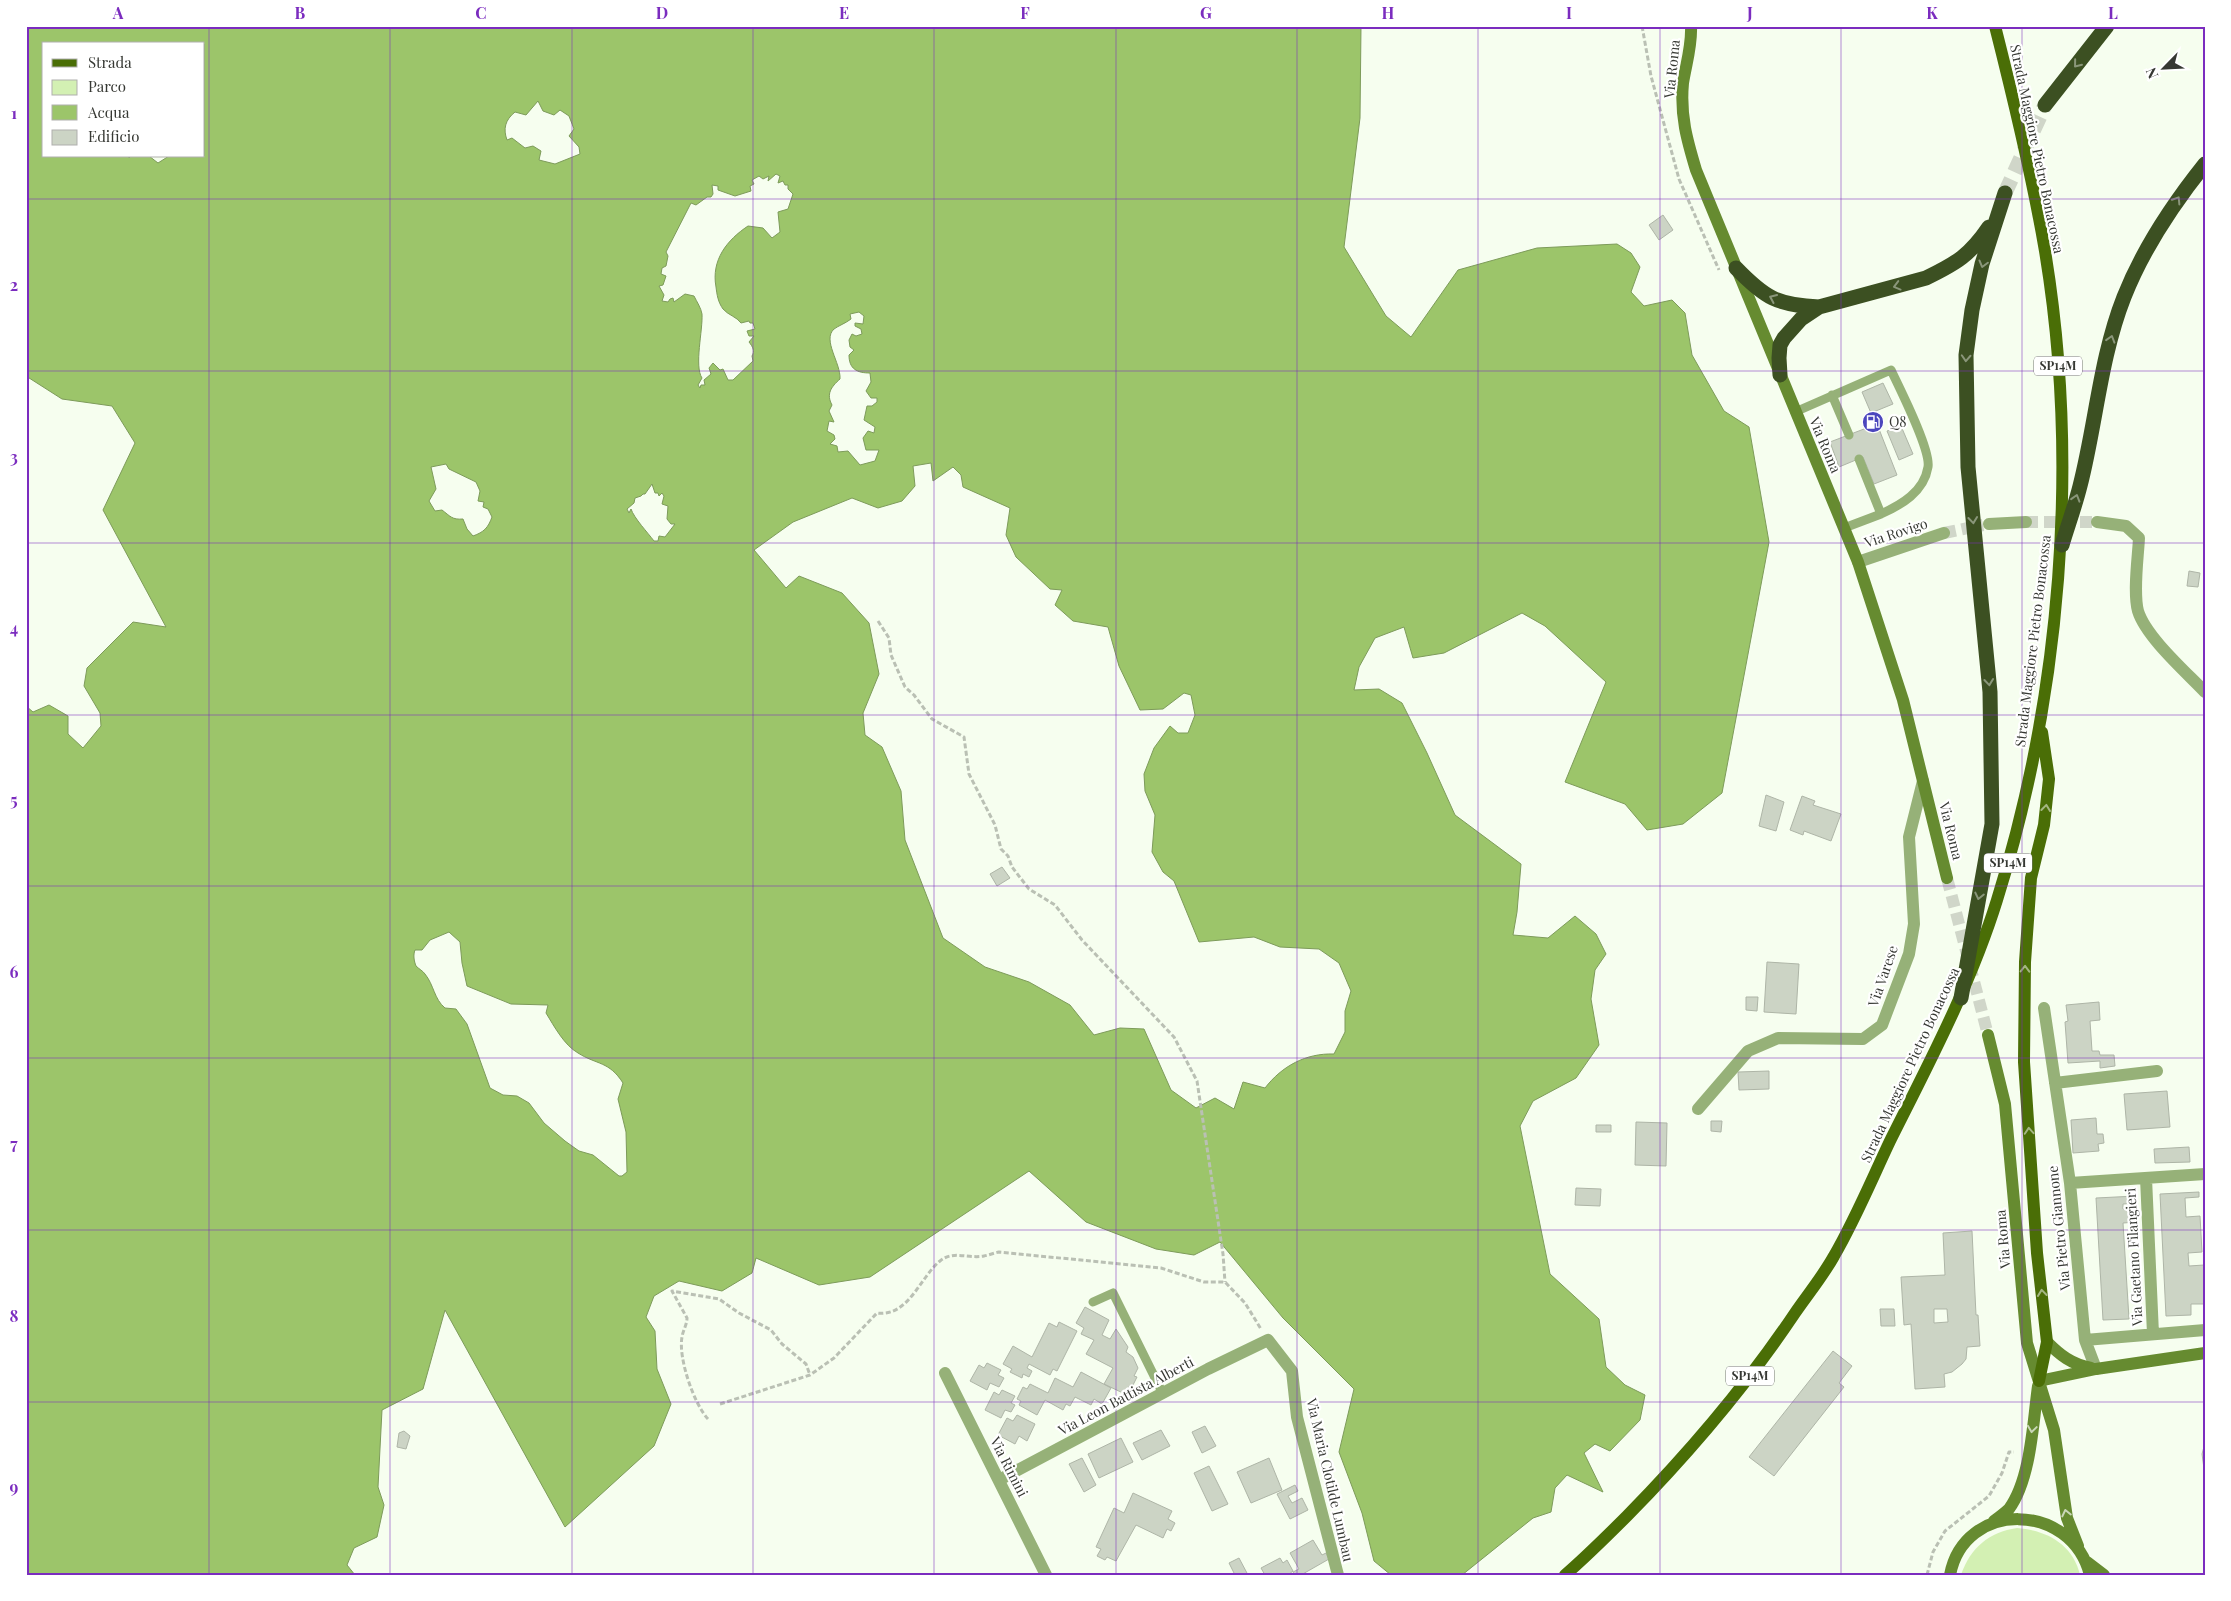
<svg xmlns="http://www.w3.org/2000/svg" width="2231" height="1601" font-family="'Playfair Display',serif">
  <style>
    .green { fill: #d3f0b3 }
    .water { fill: #9cc56a; stroke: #7d9b5a; fill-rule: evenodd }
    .building { fill: #ccd4c5; stroke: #aeb5a7; fill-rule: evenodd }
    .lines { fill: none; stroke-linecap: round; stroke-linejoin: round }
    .street-tunnel { stroke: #d0d6c9; stroke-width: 12; stroke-dasharray: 12 6; stroke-linecap: butt }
    .secondary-tunnel { stroke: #d0d6c9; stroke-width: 12; stroke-dasharray: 12 6; stroke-linecap: butt }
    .highway-tunnel { stroke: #d0d6c9; stroke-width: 15; stroke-dasharray: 15 8; stroke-linecap: butt }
    .path { stroke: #bac0b4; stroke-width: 3; stroke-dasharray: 5 2.5; stroke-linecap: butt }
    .lane { stroke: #96b178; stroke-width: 9 }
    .street { stroke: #96b178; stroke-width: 12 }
    .secondary { stroke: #668b30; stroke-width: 12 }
    .primary { stroke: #4a6e06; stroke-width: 12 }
    .highway { stroke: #3c5022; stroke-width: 15 }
    .oneway { stroke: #8a967a }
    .oneway2 { stroke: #a4b682 }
    .oneway3 { stroke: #c9d6b7 }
    .grid { fill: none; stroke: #7b2cbf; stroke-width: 1; stroke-opacity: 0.55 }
    .labels { text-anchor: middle; stroke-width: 4.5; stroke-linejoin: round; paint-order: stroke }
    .shield { fill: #fff; stroke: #727470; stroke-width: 1 }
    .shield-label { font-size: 12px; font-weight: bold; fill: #363833 }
    .street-label { font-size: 14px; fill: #363833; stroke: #fff }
    .poi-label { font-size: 14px; fill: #363833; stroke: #fff; text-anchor: start }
    .neatline { fill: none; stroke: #7b2cbf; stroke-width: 2 }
    .grid-label { font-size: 16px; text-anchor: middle; font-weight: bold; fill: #7b2cbf }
  </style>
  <rect width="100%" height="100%" fill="#f6feef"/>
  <path class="green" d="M2017,1528C2046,1530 2073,1544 2080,1575H1961C1970,1548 1989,1532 2017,1528Z"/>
  <path class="water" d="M26,26H1361L1360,118L1344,247L1386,316L1411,337L1458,270L1537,248L1617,244L1631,253L1640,267L1631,292L1644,306L1672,300L1685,313L1692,355L1724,411L1749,427L1769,542L1722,793L1683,824L1647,830L1625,804L1565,782L1606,682L1545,626L1522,613L1444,653L1413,658L1404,627L1375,638L1359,667L1354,690L1379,689L1402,703L1427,753L1455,815L1521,864L1517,912L1513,935L1548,938L1575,916L1596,934L1606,954L1595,970L1591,999L1599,1045L1576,1078L1533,1101L1520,1126L1550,1274L1599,1319L1606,1367L1625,1385L1645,1395L1640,1420L1610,1451L1595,1444L1584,1453L1603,1492L1567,1475L1555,1488L1551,1512L1533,1518L1462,1575H1391L1374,1561L1362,1513L1339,1452L1354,1389L1283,1318L1220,1242L1194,1255L1156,1249L1086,1222L1029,1171L870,1277L819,1285L756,1258L752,1273L722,1291L679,1281L654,1296L646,1317L655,1331L657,1369L671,1404L654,1446L565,1527L445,1310L423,1389L382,1410L378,1487L384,1505L377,1537L354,1548L347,1565L355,1575H26V706L33,712L49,705L68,716V734L83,748L101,726L100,713L84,686L87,668L133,622L166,627L103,510L135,443L112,406L62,399L26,376ZM44,44H204V156H169L158,163L149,156H131L129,158L128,156H44ZM538,101L543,111L554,115L560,110L569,116L574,129L569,136L579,147L580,154L555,164L539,160L541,151L533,146L525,148L512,138L507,140C503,129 505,120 515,112L526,115ZM776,174L780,176L778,183L783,181L785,185H788V189L793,194L788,209L778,212L780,232L772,238L763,228L748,226C727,240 711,260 716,287C717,295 718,302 723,309C728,315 737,317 741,323L749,321L750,323H753L755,329L747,331L749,336H754L749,342C753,347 755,351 752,356L753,361L733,380H728L723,369L720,370L713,363L709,368L711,374L704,380L705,385H701L700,388L698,385L702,378C694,366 703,330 702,314C701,308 697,302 694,296L685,294L674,302L673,298L670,299L668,302L662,301L664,295L659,286L663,285L666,276L661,274L662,268L666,266L668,256L666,252L691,203L696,205L707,197H711L713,194L712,185L718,186V190L735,196L751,191L750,186L754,184L752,180L759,176L763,179L769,176L768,181ZM859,312L864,316L863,324L855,323V326L861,329L862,334L856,336L852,334L849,340L850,347L854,350L849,355C849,369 857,373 870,373L871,382L866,391L871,398H877V402L872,406H867L864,420L875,427L874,433L868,431L863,438L866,450H879L875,461L860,465L848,451L838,452L837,446L830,444L835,439L834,435L827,431L829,421L834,422L829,411L832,405C826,394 831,387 840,379C841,363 822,340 834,329C838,326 846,323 851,319L850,314ZM931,463L933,481L953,467L961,475L963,487L1010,508L1006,535L1016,557L1050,589L1062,590L1055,605L1073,621L1108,627L1119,666L1140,710L1163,709L1184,693L1191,695L1195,715L1188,733H1178L1170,726L1154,748L1144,774L1145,791L1155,815L1152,852L1163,872L1174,881L1199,942L1254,937L1280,947L1319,949L1339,963L1351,991L1345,1011V1032L1334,1054C1306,1053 1282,1066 1265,1088L1243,1082L1234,1109L1215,1098L1196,1108L1171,1090L1144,1029L1120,1028L1094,1035L1070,1005L1029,982L985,967L943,938L905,840L901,791L882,747L865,735L863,713L879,674L869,623L842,593L799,576L786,588L754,550L793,522L852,498L878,508L902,501L915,486L913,466ZM446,464L449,469L476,482L480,491L478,501L484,502L483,507L488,509L492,517C488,528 484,532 473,536L467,529L463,519C452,520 450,516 442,510L435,511L429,501L436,489L431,467ZM652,484L655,493H658L659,496L662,493L664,496L662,504L668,506L667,519L671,524H675L665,537L659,536L658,541H654C648,533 634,518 631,509L629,513L627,509L634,503L635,498L641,496L643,494H645ZM449,932L460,942L462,963L467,986L511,1004L548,1005L546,1013C554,1026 564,1045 578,1053C597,1065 609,1061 623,1083L618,1099L626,1132L627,1172L622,1176H619L593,1155L579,1151L565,1141L544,1123L529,1103L517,1096L503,1095L490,1088L467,1024L456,1009L445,1008C434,999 434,985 425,974C423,971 419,969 416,966C414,961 413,955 415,950H422L430,940Z"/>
  <path class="building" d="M1663,215L1673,230L1659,240L1649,225Z
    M1883,383L1893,404L1871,413L1862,392Z
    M1877,424L1897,475L1874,484L1863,457L1839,467L1830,442Z
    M1901,426L1913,454L1899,460L1887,431Z
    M2189,571L2200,573L2198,587L2187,586Z
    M1766,795L1784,802L1776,831L1759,826Z
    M1802,796L1815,801L1813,805L1841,814L1831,841L1804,831L1803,835L1790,830Z
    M1002,867L1010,878L997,886L990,874Z
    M1767,962L1799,964L1796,1014L1764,1012Z
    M1746,997H1758L1757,1011L1746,1010Z
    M2099,1002L2100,1020L2090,1021L2092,1051H2099L2100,1055H2114L2115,1066L2100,1068V1061L2068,1063L2065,1022L2068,1021L2066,1005Z
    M1769,1071V1089L1739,1090L1738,1072Z
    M2167,1091L2170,1127L2127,1130L2124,1094Z
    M2096,1118L2097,1134H2103L2104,1143L2098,1144L2099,1151L2073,1153L2071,1120Z
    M1711,1121H1722L1721,1132L1711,1131Z
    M1636,1122L1667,1123L1666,1166L1635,1165Z
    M1596,1125H1611V1132H1596Z
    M2189,1147L2190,1162L2155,1163L2154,1149Z
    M1576,1188L1601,1189L1600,1206L1575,1205Z
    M2199,1192V1197L2185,1198L2186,1217L2200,1216L2202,1252L2188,1253L2189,1266L2204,1265L2205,1304H2191V1315L2166,1316L2160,1194Z
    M2136,1196L2137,1203L2123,1204V1209H2136L2137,1222L2123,1223L2129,1319L2103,1320L2096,1198Z
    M1972,1231L1976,1315H1978L1980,1346L1967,1347L1966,1359L1962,1364L1952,1372L1944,1374L1945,1387L1915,1389L1911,1324L1904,1325L1901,1277L1945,1275L1943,1233ZM1934,1309H1947L1948,1322L1934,1323Z
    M1085,1307L1109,1320L1102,1335L1110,1339L1116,1329L1128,1347L1126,1352L1133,1357L1138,1368L1134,1376L1137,1377L1132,1387L1130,1385L1125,1394L1104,1384L1113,1368L1086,1354L1094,1340L1081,1334L1084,1328L1076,1323Z
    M1880,1309H1894L1895,1326H1881Z
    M1059,1322L1077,1331L1057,1371L1053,1369L1050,1375L1029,1364L1027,1368L1032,1371L1029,1377L1023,1374L1022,1378L1010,1372L1012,1369L1003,1364L1013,1346L1032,1357L1049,1323L1057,1327Z
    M1833,1351L1852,1366L1839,1383L1844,1387L1774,1476L1749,1457Z
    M987,1363L1001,1370L998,1375L1004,1378L999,1387L990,1383L987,1390L970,1381L979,1365L984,1368Z
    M1081,1372L1111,1388L1102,1404L1094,1399L1091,1405L1075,1397L1070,1406L1066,1404L1063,1410L1045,1400L1037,1415L1019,1405L1021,1401L1017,1399L1023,1387L1027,1389L1030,1384L1048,1393L1055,1378L1073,1387Z
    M1002,1390L1015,1396L1011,1403L1015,1405L1011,1412L1005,1410L1001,1418L985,1410L994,1392L999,1395Z
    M1017,1415L1035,1424L1027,1441L1019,1436L1015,1444L998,1435L1007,1418L1013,1421Z
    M1205,1426L1216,1446L1202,1453L1192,1432Z
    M1161,1430L1170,1446L1142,1460L1133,1443Z
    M404,1431L410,1436L406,1449L397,1447L399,1433Z
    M1121,1438L1133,1462L1099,1478L1088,1454Z
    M2205,1443V1476L2202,1454Z
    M1082,1458L1096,1485L1084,1492L1069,1464Z
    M1269,1458L1282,1490L1251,1503L1237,1472Z
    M1209,1466L1228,1504L1212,1511L1194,1473Z
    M1295,1485L1298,1491L1288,1496L1292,1503L1302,1498L1308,1510L1290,1519L1277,1494Z
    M1133,1493L1172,1511L1168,1519L1175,1523L1171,1531L1167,1529L1163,1538L1136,1525L1116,1561L1107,1557L1105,1560L1097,1556L1101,1549L1096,1547L1114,1508L1124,1513Z
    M1313,1540L1322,1555L1326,1553L1329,1559L1301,1575H1295L1293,1572L1299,1569L1290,1553Z
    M1239,1558L1248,1575H1235L1229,1563Z
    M1280,1558L1283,1563L1287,1560L1293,1571L1288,1575H1265L1261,1568Z"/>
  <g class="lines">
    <path class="street-tunnel" d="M2026,522H2097
      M1944,533L1983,525"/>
    <path class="secondary-tunnel" d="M1947,878L1988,1035"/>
    <path class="highway-tunnel" d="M2005,193L2045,105"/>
    <path class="path" d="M1642,26L1651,76L1679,179L1719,270
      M878,621L889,638L891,655L905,687L914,695L932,719L964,737L969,774L995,825L1001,849L1008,856L1012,867L1029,889L1055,905L1082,940L1174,1037L1197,1081L1223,1254L1225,1282
      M720,1404L810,1375L834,1358L877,1313C909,1317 920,1277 940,1261C953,1250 968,1259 984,1256C989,1255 994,1253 999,1252L1161,1268L1204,1282H1225L1245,1303L1261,1329
      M708,1419C694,1404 678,1358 682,1337C683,1330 687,1325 687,1318L672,1291L719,1299L739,1313L771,1330L782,1344L806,1364L810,1375
      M1927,1575L1933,1552L1945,1531L1989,1496L2002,1473L2009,1452H2014"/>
    <path class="lane" d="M1832,395L1849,435
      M1795,412L1891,370C1900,389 1931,450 1928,467C1924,492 1901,505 1881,514
      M1844,528L1881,514L1859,459
      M1093,1302L1113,1293L1163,1394"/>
    <path class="street" d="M2097,522L2126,526L2139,538C2138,558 2133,592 2138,611C2146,637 2186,672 2205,692
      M1989,524L2026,522
      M1858,562L1944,533
      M2044,1008L2070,1183L2085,1340L2096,1369
      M2055,1083L2157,1071
      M1698,1109L1748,1051L1778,1038L1863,1039L1882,1025L1909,954L1914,924L1909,837L1923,781
      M2146,1178L2153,1334
      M2070,1183L2205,1174
      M2085,1340L2205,1330
      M945,1373L1046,1575
      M999,1480L1208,1369L1268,1340L1292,1371L1297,1417L1338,1575"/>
    <path class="secondary" d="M1691,26C1692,46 1686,64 1683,83C1680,116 1687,140 1696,170L1858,562L1903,700L1947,878
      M1988,1035L2005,1104L2027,1343L2054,1430L2067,1518L2078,1546
      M2047,1342C2060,1355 2071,1364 2091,1368
      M2039,1381L2096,1369L2205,1353
      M1994,1521C1999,1517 2005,1513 2009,1509C2031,1479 2033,1422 2038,1386
      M2087,1562L2104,1575
      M1950,1575C1964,1500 2071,1501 2090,1575"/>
    <path class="primary" d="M2039,1381L2047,1342L2037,1253L2024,1062L2025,962L2031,878L2044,825L2049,779L2042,732
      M1565,1575C1587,1556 1607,1536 1627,1516C1689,1453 1746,1386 1795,1313C1808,1294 1823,1276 1834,1256C1855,1220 1872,1179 1890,1141C1929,1063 1971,984 1997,900C2061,695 2080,463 2045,251C2032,175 2014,101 1995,26"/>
    <path class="highway" d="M2045,105L2107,26
      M1736,268C1765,298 1777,305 1819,307
      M1780,375L1779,358L1780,345L1784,338L1801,319L1819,307L1926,278C1957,263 1970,255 1989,227
      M2062,545C2068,525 2075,506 2080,486C2096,424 2100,358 2124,297C2143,249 2173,204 2205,164
      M1961,998L1992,824L1990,692L1968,467L1966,355L1972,310L1982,264L2005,193"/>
  </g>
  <defs><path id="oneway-chevron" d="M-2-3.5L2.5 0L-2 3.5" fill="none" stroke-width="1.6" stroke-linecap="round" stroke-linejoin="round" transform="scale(1.25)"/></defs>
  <g class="oneway">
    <use href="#oneway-chevron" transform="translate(2077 64) rotate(129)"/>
    <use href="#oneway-chevron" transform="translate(2177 200) rotate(-58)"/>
    <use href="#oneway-chevron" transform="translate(1983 264) rotate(105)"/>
    <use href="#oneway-chevron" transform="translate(1897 286) rotate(165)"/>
    <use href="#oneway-chevron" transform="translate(1773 298) rotate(-156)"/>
    <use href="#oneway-chevron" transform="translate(2111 339) rotate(-73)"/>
    <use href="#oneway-chevron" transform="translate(1966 358) rotate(93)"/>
    <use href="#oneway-chevron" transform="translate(2076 498) rotate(-73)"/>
    <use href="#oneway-chevron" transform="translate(1973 520) rotate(84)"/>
    <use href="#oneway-chevron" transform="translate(1989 682) rotate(84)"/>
    <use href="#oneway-chevron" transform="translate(1979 896) rotate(103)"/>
  </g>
  <g class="oneway2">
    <use href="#oneway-chevron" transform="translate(2046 808) rotate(-83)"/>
    <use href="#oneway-chevron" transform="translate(2025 969) rotate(-89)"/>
    <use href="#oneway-chevron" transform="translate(2029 1131) rotate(-94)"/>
    <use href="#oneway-chevron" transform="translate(2042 1293) rotate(-96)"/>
  </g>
  <g class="oneway3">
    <use href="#oneway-chevron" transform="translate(2032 1429) rotate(98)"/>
    <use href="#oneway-chevron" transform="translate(2066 1513) rotate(-103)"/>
  </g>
  <path class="grid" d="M209,26V1575M390,26V1575M572,26V1575M753,26V1575M934,26V1575M1116,26V1575M1297,26V1575M1478,26V1575M1660,26V1575M1841,26V1575M2022,26V1575M26,199H2205M26,371H2205M26,543H2205M26,715H2205M26,886H2205M26,1058H2205M26,1230H2205M26,1402H2205"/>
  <defs>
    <g id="fuel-disc" transform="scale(1.125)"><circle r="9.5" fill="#4b46bd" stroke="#fff"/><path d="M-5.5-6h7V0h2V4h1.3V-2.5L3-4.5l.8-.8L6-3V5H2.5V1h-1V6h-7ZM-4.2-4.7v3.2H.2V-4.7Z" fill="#fff"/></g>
  </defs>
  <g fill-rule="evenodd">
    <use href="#fuel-disc" x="1873" y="422"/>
  </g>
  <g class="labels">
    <g class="shield">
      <rect x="2034" y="356.5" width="48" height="19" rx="4"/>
      <rect x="1984" y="853.5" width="48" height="19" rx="4"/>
      <rect x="1726" y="1366.5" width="48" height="19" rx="4"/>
    </g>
    <g class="shield-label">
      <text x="2058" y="370">SP14M</text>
      <text x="2008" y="867">SP14M</text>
      <text x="1750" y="1380">SP14M</text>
    </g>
    <g class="street-label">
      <text transform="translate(1672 69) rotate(-84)" y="5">Via Roma</text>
      <text transform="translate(2037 149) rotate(78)" y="5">Strada Maggiore Pietro Bonacossa</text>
      <text transform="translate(1825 445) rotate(67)" y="5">Via Roma</text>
      <text transform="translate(1896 533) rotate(-18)" y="5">Via Rovigo</text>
      <text transform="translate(2033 641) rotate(-83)" y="5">Strada Maggiore Pietro Bonacossa</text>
      <text transform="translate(1951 831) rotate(76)" y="5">Via Roma</text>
      <text transform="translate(1883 976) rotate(-71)" y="5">Via Varese</text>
      <text transform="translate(1910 1065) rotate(-65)" y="5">Strada Maggiore Pietro Bonacossa</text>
      <text transform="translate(2059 1228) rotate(-96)" y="5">Via Pietro Giannone</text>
      <text transform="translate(2003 1239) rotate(-95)" y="5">Via Roma</text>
      <text transform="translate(2134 1257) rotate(-93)" y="5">Via Gaetano Filangieri</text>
      <text transform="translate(1126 1396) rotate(-28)" y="5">Via Leon Battista Alberti</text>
      <text transform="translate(1009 1467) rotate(63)" y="5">Via Rimini</text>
      <text transform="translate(1330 1480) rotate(77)" y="5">Via Maria Clotilde Lumbau</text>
    </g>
    <g class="poi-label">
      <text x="1889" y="427">Q8</text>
    </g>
  </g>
  <rect width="2231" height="1601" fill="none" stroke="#ffffff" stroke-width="55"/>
  <rect x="42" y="42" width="162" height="115" fill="#ffffff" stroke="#afafad"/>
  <rect x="52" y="59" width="25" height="8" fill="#4a6e06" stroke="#afafad"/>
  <text x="88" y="68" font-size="15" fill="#363833">Strada</text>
  <rect x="52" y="80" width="25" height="15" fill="#d3f0b3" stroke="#afafad"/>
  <text x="88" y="92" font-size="15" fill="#363833">Parco</text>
  <rect x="52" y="105" width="25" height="15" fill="#9cc56a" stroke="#afafad"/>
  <text x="88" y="118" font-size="15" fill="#363833">Acqua</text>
  <rect x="52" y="130" width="25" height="15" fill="#ccd4c5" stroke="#afafad"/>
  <text x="88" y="142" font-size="15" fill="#363833">Edificio</text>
  <g transform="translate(2164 68) rotate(246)" stroke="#ffffff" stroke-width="4" paint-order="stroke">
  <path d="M0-4L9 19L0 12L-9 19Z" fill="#363833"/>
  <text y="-8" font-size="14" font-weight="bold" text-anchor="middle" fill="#363833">N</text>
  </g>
  <rect x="28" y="28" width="2176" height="1546" class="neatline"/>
  <g class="grid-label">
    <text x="118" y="19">A</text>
    <text x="300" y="19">B</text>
    <text x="481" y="19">C</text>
    <text x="662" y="19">D</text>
    <text x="844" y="19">E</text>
    <text x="1025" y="19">F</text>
    <text x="1206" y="19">G</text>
    <text x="1388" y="19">H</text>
    <text x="1569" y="19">I</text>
    <text x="1750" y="19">J</text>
    <text x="1932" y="19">K</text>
    <text x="2113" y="19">L</text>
    <text x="14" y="119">1</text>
    <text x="14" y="291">2</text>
    <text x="14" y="463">3</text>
    <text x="14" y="634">4</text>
    <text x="14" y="806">5</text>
    <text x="14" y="978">6</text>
    <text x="14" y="1150">7</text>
    <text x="14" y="1322">8</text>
    <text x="14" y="1493">9</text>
  </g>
</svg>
